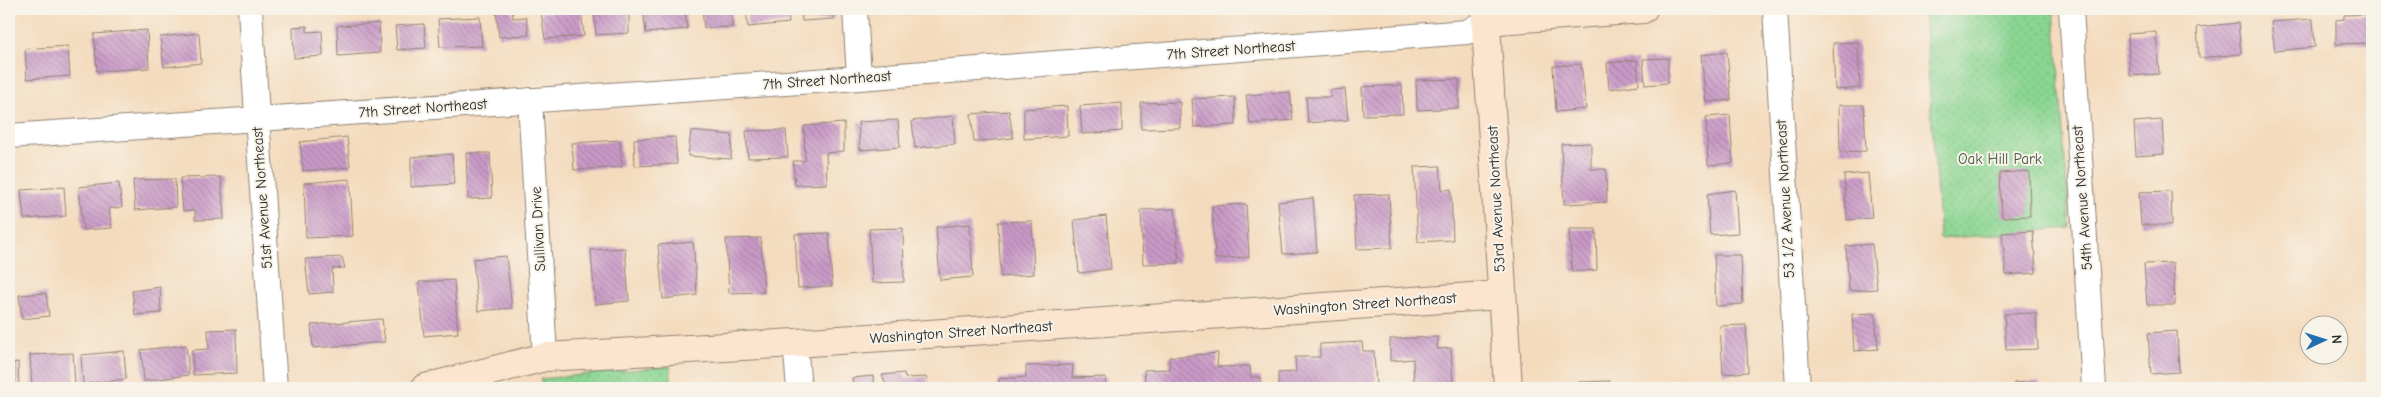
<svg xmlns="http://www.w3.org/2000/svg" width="2381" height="397" font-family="'Comic Neue',sans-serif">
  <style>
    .park { fill: url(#park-dots); stroke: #5a805e }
    .building { fill: url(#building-back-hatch) }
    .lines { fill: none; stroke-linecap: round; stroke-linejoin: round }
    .street-casing { stroke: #908374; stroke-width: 26 }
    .secondary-casing { stroke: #908374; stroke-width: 30 }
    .street { stroke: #fff; stroke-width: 24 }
    .secondary { stroke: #fce5cf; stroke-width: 28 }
    .labels { text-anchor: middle; stroke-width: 4; stroke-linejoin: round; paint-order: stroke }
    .street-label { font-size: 15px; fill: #2b2b2b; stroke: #f7f3e8 }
    .park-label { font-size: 15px; fill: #435645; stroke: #f7f3e8 }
  </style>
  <defs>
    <pattern id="park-dots" width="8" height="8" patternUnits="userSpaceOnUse" patternTransform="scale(1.25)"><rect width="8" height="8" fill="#8ad592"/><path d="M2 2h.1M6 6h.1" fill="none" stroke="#77b77e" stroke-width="1.8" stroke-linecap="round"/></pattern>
    <pattern id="building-back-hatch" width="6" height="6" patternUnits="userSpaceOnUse" patternTransform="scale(1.25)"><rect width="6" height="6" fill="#ca9ac8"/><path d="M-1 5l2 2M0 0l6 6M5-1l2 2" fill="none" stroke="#a47ea3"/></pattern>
  </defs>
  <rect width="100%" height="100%" fill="#f7f3e8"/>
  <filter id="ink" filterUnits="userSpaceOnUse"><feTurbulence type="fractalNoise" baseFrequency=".02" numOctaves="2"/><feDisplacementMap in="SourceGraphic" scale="10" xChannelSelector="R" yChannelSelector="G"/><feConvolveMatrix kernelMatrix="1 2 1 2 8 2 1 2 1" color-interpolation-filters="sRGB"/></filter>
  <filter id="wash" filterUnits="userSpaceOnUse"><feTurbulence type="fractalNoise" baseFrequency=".0096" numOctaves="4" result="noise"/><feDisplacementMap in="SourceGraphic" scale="20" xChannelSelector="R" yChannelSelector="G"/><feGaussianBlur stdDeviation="1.12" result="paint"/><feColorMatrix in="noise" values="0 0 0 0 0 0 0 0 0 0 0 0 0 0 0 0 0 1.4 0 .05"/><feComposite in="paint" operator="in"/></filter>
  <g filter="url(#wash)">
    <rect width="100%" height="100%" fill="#f4dbbe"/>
    <path class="park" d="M1924,9H2054L2070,228L1940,239Z
      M670,366L672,388H542L541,379Z"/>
    <g id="blocks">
      <path class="building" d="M496,9H512L513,18L526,17L529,35L499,37Z
        M581,9L584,36L545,39L541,12Z
        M629,9V33L596,35L594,11Z
        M643,9H685L687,29L646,33Z
        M702,9H732V27L704,28Z
        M746,9H788L789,23L748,27Z
        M801,9H833L834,19L802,21Z
        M899,9H938V13L899,14Z
        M953,9H989V10L953,13Z
        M2372,14V43L2336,44V20L2344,19V15Z
        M480,17L482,46L440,47L438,19Z
        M2313,19L2315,47L2275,51L2271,22Z
        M379,23L380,53L338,56L337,26Z
        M2238,23L2241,54L2199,58L2197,27Z
        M424,24L426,48L397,50L395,26Z
        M307,26V32L322,31L323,56L294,58L293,27Z
        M147,30L149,68L97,71L94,34Z
        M2156,32L2159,74L2130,76L2128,34Z
        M199,33L201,63L164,67L160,37Z
        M1858,42L1860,88L1835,90L1833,43Z
        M68,46L70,76L27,79L25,49Z
        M1727,52L1731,100L1706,102L1701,55Z
        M1668,58V83L1645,85L1643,59Z
        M1637,60L1639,85L1609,89L1607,63Z
        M1581,64L1586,109L1556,112L1553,66Z
        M1459,79V108L1417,110L1416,80Z
        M1402,85L1403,114L1363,115L1362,87Z
        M1345,89L1348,120L1308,123L1306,97H1331L1330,90Z
        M1290,92L1293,120L1250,124L1246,95Z
        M1235,97L1236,125L1194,127L1192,99Z
        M1180,102V128L1141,129V103Z
        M1122,103V131L1082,134L1080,106Z
        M1839,105H1864L1866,151L1840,152Z
        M1067,106L1068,136L1024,139V109Z
        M1009,111L1013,138L974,142L971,114Z
        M1730,115L1733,163L1708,165L1706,117Z
        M953,116L955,144L915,148L912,121Z
        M898,120L900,147L860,150L858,122Z
        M2162,120L2164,154L2136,156L2134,122Z
        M844,123V151L826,153L827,184L795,185L793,161H805L804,126Z
        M786,130L788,157L748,158L746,131Z
        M691,131L732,135L731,159L688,156Z
        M347,137L350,167L303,171L300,142Z
        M675,137L677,164L635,166L634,139Z
        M620,140L622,167L574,170L572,143Z
        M1591,143V169H1606L1607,202L1564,204L1561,144Z
        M466,153H490L492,198L468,199Z
        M452,154L454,184L411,187V157Z
        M1440,166L1442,190L1451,189L1453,240L1418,242L1414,167Z
        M2029,171L2030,216L2002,217L2000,173Z
        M1868,173L1872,218L1847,220L1844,175Z
        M221,177L224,219L195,220V210L183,211L180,178Z
        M175,179L176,207L135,210L133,180Z
        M350,179L353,236L306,238L304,183Z
        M119,183L122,207L109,209L112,228L83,230L79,187Z
        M64,187L66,216L24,219L21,190Z
        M1735,190L1738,233L1710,235L1707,194Z
        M2171,191L2172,225H2141L2139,192Z
        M1389,194L1392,248L1357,249L1354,195Z
        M1313,198L1317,252L1283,254L1278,202Z
        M1246,204L1249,257L1215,259L1212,206Z
        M1175,209L1179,263L1143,264L1141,210Z
        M1106,216L1111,269L1079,273L1074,220Z
        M1032,221L1034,274L1001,277L998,222Z
        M970,224L973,277L940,280L936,227Z
        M903,228L904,282L872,283L869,229Z
        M1569,229H1596L1597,270L1572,272Z
        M2033,231L2036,273L2006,275L2002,233Z
        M829,233L832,286L798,288L795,234Z
        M761,238L764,292L729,293L726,239Z
        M693,242L697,295L663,299L658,245Z
        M1872,244L1877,289L1849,291L1846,246Z
        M625,248L629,301L595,304L591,250Z
        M1714,255H1741L1743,304L1716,306Z
        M506,256L512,308L478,311L473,259Z
        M342,257L345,268L332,269L333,292L309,294L305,259Z
        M2173,263L2175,305H2147L2144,264Z
        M454,280L458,333L424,336L419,282Z
        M160,287L161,313L135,315L132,291Z
        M46,293L49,316L22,319L19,295Z
        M1875,313L1878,349L1854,351L1852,314Z
        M2036,313L2038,349L2006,350L2004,314Z
        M382,319L385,342L313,348L311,325Z
        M1746,325L1748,372L1723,374L1720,326Z
        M236,329L237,373L193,375L192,350L209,349L208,330Z
        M2177,331L2179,372L2151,374L2148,333Z
        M1438,337L1437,349L1451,348L1453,385L1464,384V388H1414L1413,359L1390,361V339Z
        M1362,342L1363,351H1374L1376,388H1352V386L1343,385V388H1278V373L1296,372L1295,357H1320V344Z
        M186,345L189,375L144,381L141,350Z
        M124,351L126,379L83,384L81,355Z
        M73,353L75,384L32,387L30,355Z
        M1218,353L1217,367L1250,366L1251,377H1261V388H1132V383L1145,382L1144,370L1170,369L1169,357Z
        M18,362L19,387L9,388V364Z
        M1073,365L1072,378L1106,377L1105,388H998L999,379L1026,377V366Z
        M904,373L905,378L926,377L930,388H853L852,378L873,376L874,384L887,387L882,375Z
        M1610,381L1611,388H1578V382Z
        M2039,382L2040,388H2014V383Z
        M1857,385H1883V388H1857Z"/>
    </g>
  </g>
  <g filter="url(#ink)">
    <use href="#blocks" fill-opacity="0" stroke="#908374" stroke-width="1"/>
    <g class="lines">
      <g class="street-casing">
        <path id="street" d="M250,9L275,388
          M855,9L859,78
          M1775,9L1798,388
          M2071,9L2094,388
          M530,100L545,357
          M9,136L859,78L1467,32L1486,21
          M795,343L799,388"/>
      </g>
      <g class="secondary-casing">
        <path id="secondary" d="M1485,9L1508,388
          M1486,21L1643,9
          M425,388L545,357L795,343L1501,295"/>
      </g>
      <use href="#street" class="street"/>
      <use href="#secondary" class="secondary"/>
    </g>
  </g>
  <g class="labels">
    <g class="street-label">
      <text transform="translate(1231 50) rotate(-4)" y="5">7th Street Northeast</text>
      <text transform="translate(827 80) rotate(-4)" y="5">7th Street Northeast</text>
      <text transform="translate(423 108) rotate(-4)" y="5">7th Street Northeast</text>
      <text transform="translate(262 198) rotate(-94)" y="5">51st Avenue Northeast</text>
      <text transform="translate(2082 198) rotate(-94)" y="5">54th Avenue Northeast</text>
      <text transform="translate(1496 199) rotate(-93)" y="5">53rd Avenue Northeast</text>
      <text transform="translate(1785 199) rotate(-93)" y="5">53 1/2 Avenue Northeast</text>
      <text transform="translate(538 229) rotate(-93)" y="5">Sullivan Drive</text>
      <text transform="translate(1365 304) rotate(-4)" y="5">Washington Street Northeast</text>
      <text transform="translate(961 332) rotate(-4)" y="5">Washington Street Northeast</text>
    </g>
    <g class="park-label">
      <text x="2000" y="164">Oak Hill Park</text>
    </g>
  </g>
  <rect width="2381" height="397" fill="none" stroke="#f7f3e8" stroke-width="30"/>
  <g transform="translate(2324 340) rotate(86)"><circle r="24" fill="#f7f3e8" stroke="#a5a39c"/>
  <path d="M0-4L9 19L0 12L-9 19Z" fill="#1f6fb2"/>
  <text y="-8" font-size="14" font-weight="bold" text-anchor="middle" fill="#2b2b2b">N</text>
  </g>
</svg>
